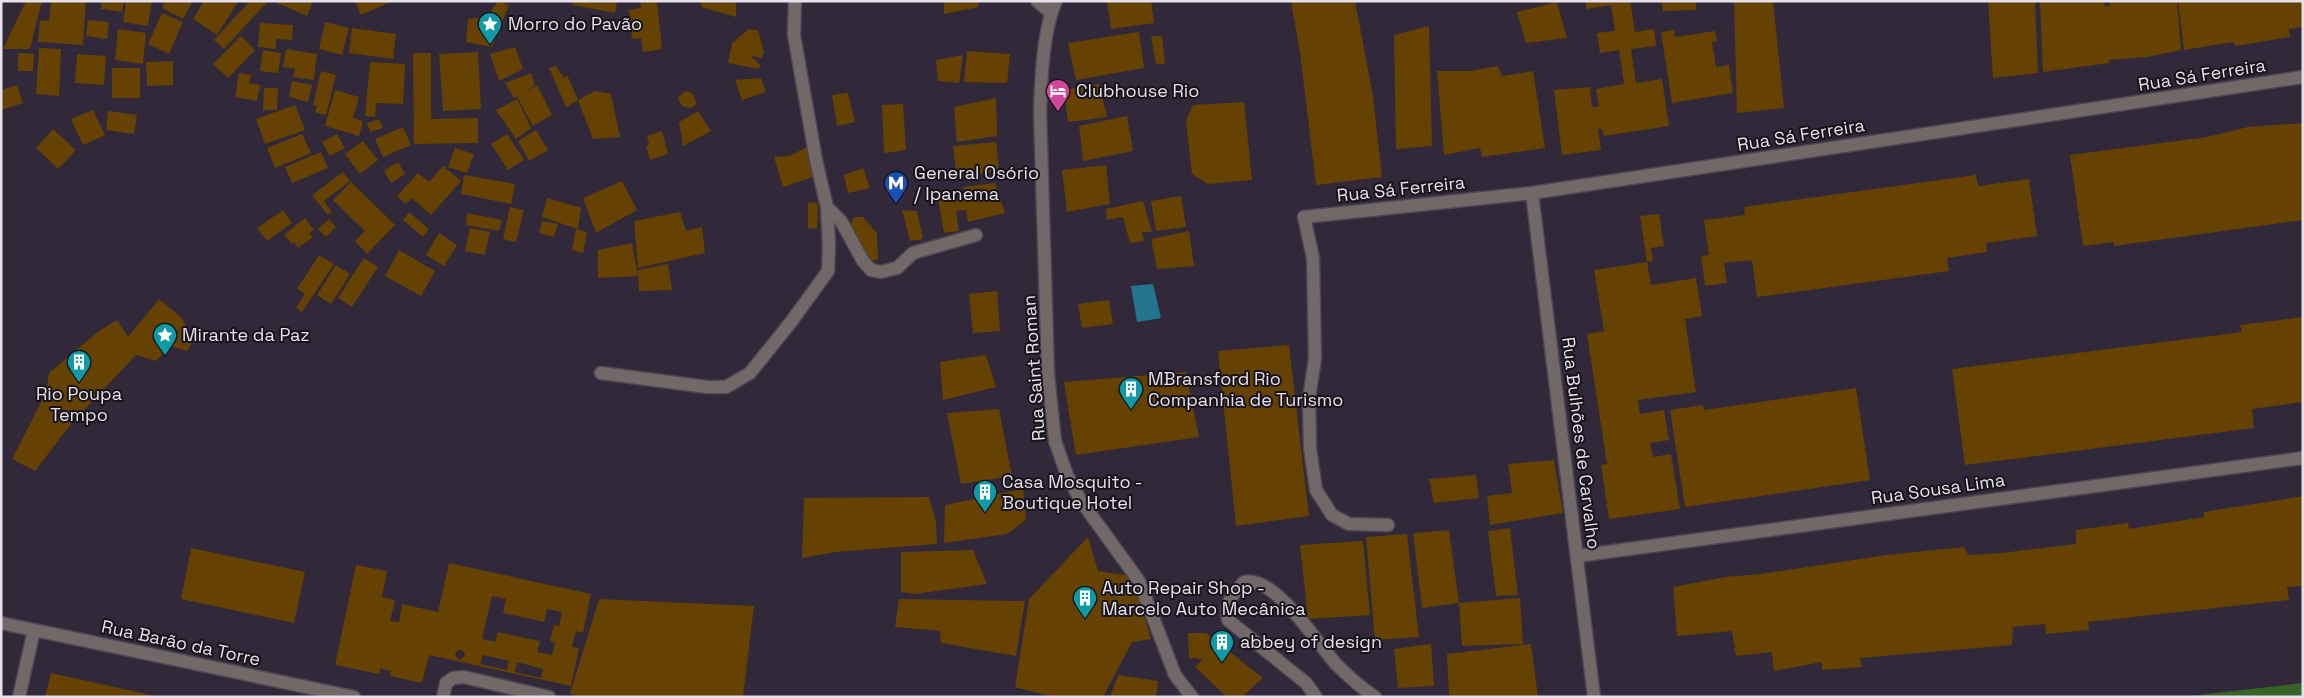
<svg xmlns="http://www.w3.org/2000/svg" width="2304" height="698" font-family="'Space Grotesk',sans-serif">
  <style>
    .green { fill: #376329 }
    .water { fill: #23758f }
    .building { fill: #654102; fill-rule: evenodd }
    .lines { fill: none; stroke-linecap: round; stroke-linejoin: round }
    .lane-casing { stroke: #4e4655; stroke-width: 15 }
    .street-casing { stroke: #4e4655; stroke-width: 15 }
    .lane { stroke: #726867; stroke-width: 12 }
    .street { stroke: #726867; stroke-width: 12 }
    .labels { text-anchor: middle; stroke-width: 4; stroke-linejoin: round; paint-order: stroke }
    .poi-label { font-size: 18px; fill: #e6e1eb; stroke: #17131a; text-anchor: start }
    .street-label { font-size: 18px; fill: #e6e1eb; stroke: #17131a }
  </style>
  <rect width="100%" height="100%" fill="#312939"/>
  <path class="green" d="M2303,683V697H2181Z"/>
  <path class="water" d="M1153,284L1161,318L1137,322L1131,286Z"/>
  <path class="building" d="M26,1H42L30,49H3Z
    M51,1H86L83,45L38,42L40,20L49,21Z
    M102,1H124L122,12L101,9Z
    M126,1H152L148,26L123,22Z
    M165,1H193L183,19L162,8Z
    M204,1L238,2L217,35L193,19Z
    M250,1H264L266,3L224,49L214,40Z
    M277,1H313L307,16L277,3Z
    M355,1H393L361,15Z
    M498,1L509,5L492,47L466,42L468,19L487,17Z
    M573,1H617L615,13L572,5Z
    M657,1L662,49L643,52L641,38L632,39L629,10L641,8L640,2Z
    M701,1H736V17L701,7Z
    M944,1H978L979,7L944,14Z
    M1115,1H1151L1154,23L1111,29L1107,2Z
    M1291,1H1355L1373,96L1382,177L1316,185L1300,53Z
    M1586,1H1630L1635,32L1654,29L1656,46L1631,49L1636,83L1662,79L1669,126L1604,136L1602,129H1598L1601,150L1562,155L1554,90L1590,87L1592,107L1599,106L1596,89L1624,84L1619,50L1600,53L1597,33L1615,31L1611,5L1586,9Z
    M1662,1H1696V10L1663,11Z
    M1734,1H1773L1784,108L1737,113Z
    M1988,1H2035L2038,73L1993,78Z
    M2040,1H2104L2105,7L2110,6V1H2177L2181,50L2147,57L2109,60V63L2043,72Z
    M2178,1H2303V27L2289,29L2286,11L2290,37L2235,46L2234,42L2184,50Z
    M1557,2L1567,38L1526,43L1517,12Z
    M162,13L183,22L169,54L148,44Z
    M88,20L109,22L107,39L86,36Z
    M325,22L349,28L342,55L319,49Z
    M260,23L293,25L292,40L276,39V49L258,47Z
    M1429,26L1432,146L1396,149L1394,35Z
    M352,28L396,34L393,59L349,53Z
    M118,29L146,33L143,64L115,60Z
    M749,29L758,30L764,53L761,58L750,55L760,65L759,69L728,63L732,43Z
    M1674,30L1675,37L1715,31L1717,41L1712,42L1716,67L1729,65L1733,93L1672,103L1661,32Z
    M1139,32L1144,68L1076,80L1068,43Z
    M241,36L255,50L228,78L213,64Z
    M1151,36H1162L1165,64H1156Z
    M515,47L523,69L499,81L490,54Z
    M39,48L61,49L59,96L36,94Z
    M286,49L317,54L314,80L293,77L295,69L283,67Z
    M263,50L281,53L278,73L260,71Z
    M967,51L1010,54L1007,83L964,82Z
    M478,52L481,109L443,111L439,54Z
    M18,53L34,54L33,71H18Z
    M413,53H431V119L478,118V143L414,144Z
    M77,54L106,56L104,85L75,83Z
    M963,55L959,83L938,81L936,60Z
    M173,61V85L147,86L146,62Z
    M370,62L405,64L403,104L376,103L375,117L365,116Z
    M556,66L564,78L567,75L578,100L595,91L611,94L620,137L593,139L578,100L566,107L549,68Z
    M1498,66L1502,76L1533,71L1545,148L1482,157L1480,148L1444,155L1437,71H1469Z
    M112,68H140V98H112Z
    M321,71L336,75L326,115L315,112L317,106L313,105Z
    M239,73L251,75L249,83L260,85L257,101L235,97Z
    M531,73L535,85L523,93L537,85L552,115L533,126L517,97L514,98L505,83Z
    M761,78L766,92L742,100L735,80Z
    M292,81L312,85L308,102L289,97Z
    M1099,84L1107,117L1068,122L1064,90Z
    M17,85L23,103L1,110V90Z
    M264,88H278L277,110H263Z
    M335,90L359,97L353,118L363,121L359,136L325,126Z
    M685,91L692,93L697,104L691,108L682,106L678,98Z
    M848,93L855,122L837,126L832,95Z
    M996,98L997,136L957,142L954,107Z
    M517,99L531,128L516,139L496,110Z
    M1244,102L1252,180L1208,184L1192,174L1186,121L1193,105Z
    M903,104L906,150L884,153L882,105Z
    M295,105L305,130L265,144L256,119Z
    M93,110L105,135L83,145L71,119Z
    M108,111L137,115L134,134L106,130Z
    M698,111L711,131L683,146L679,122Z
    M1127,116L1133,151L1083,161L1079,126Z
    M379,119L383,128L370,132L367,123Z
    M2303,123V220L2114,246V242L2083,246L2070,155L2207,137L2248,127Z
    M403,127L411,145L383,157L375,139Z
    M53,129L76,150L58,169L36,148Z
    M536,130L548,150L529,161L518,141Z
    M662,131L668,154L650,160L646,146L649,144L647,136Z
    M302,134L311,153L275,168L267,148Z
    M337,134L345,148L330,156L322,142Z
    M507,134L524,160L508,170L491,144Z
    M363,141L378,160L360,174L345,154Z
    M996,142L999,170L957,179L953,146Z
    M807,147L815,176L783,187L774,157L789,156Z
    M455,148L474,154L467,173L448,167Z
    M321,152L328,168L292,183L285,167Z
    M398,162L405,174L391,183L384,171Z
    M1106,165L1110,204L1067,212L1062,170Z
    M443,166L461,181L431,215L412,198L406,204L397,196L418,173L429,182Z
    M863,168L870,188L848,193L844,175Z
    M343,172L350,181L324,201L332,212L328,215L312,195Z
    M464,175L515,184L511,204L461,194Z
    M1976,175L1978,186L2029,179L2037,236L1986,243L1987,252L1947,258L1949,271L1757,297L1752,260L1724,263L1727,283L1705,286L1701,256L1709,255L1704,220L1745,215L1744,207Z
    M622,181L637,210L596,233L583,198Z
    M351,182L395,225L367,254L355,241L365,231L333,200Z
    M995,183L1005,213L968,222L966,210L956,211L959,231L944,233L937,192L954,189L956,201L967,199L963,187Z
    M1181,196L1186,227L1156,231L1151,201Z
    M547,198L581,208L578,229L542,217Z
    M1143,201L1152,232H1142L1144,241L1130,243L1123,217L1107,220L1106,209Z
    M808,202L818,203L817,229L808,228Z
    M510,207L524,210L516,242L503,239Z
    M283,210L292,223L267,241L257,228Z
    M902,210L917,211L923,239L910,241Z
    M409,212L429,229L423,237L403,220Z
    M680,212L686,231L702,227L705,253L638,268L634,221Z
    M467,213L502,220L499,231L466,225Z
    M1659,214L1664,246L1651,248L1653,261L1647,262L1640,216Z
    M854,217H863L877,233L878,260H865L850,225Z
    M305,218L314,230L309,233L313,237L298,248L294,242L292,244L284,235Z
    M329,219L336,227L326,237L318,229Z
    M542,221L558,224L554,237L539,233Z
    M470,228L490,232L485,255L465,251Z
    M576,229L587,232L583,253L572,250Z
    M1189,231L1194,266L1157,269L1151,239Z
    M439,233L457,245L444,266L426,255Z
    M632,243L638,276L598,278V250Z
    M399,250L435,271L421,296L385,276Z
    M319,255L334,264L302,312L296,308L305,294L297,289Z
    M364,258L378,267L352,307L338,298Z
    M1647,262L1651,285L1696,278L1702,316L1685,319L1696,392L1638,400L1640,414L1664,410L1669,440L1650,443L1653,457L1671,454L1680,509L1609,519L1601,465L1607,464L1587,334L1604,331L1594,270Z
    M668,264L672,290L639,291L638,270Z
    M336,265L350,274L331,304L317,295Z
    M997,291L1000,331L973,333L969,294Z
    M159,299L182,318L194,339L187,351L170,346L156,361L136,355L71,424L35,471L12,459L46,393L49,373L99,331L117,320L128,337Z
    M1109,300L1113,324L1082,328L1078,304Z
    M2303,317V402L2252,409L2254,428L1965,465L1952,369L2242,332L2240,325Z
    M1289,345L1309,516L1236,526L1218,351Z
    M986,355L996,387L943,400L940,362Z
    M1186,372L1199,437L1076,455L1064,382Z
    M1856,388L1870,480L1685,507L1670,410L1703,405L1704,410Z
    M999,409L1012,476L961,484L947,413Z
    M1554,460L1563,513L1490,525L1487,496L1512,493L1508,464Z
    M1476,475L1479,498L1434,503L1429,479Z
    M1023,489L1026,520L1007,534L944,543L945,505Z
    M2303,496V586L2287,587L2289,600L2088,622L2089,630L2046,634L2045,624L2013,627L2012,645L1860,658L1862,667L1822,670V662L1774,671L1772,652L1736,656L1732,631L1677,636L1673,587L1725,577L1761,574L1886,555L1964,547L1968,555L2002,553L2076,544V530L2128,523L2129,529L2204,517V512Z
    M929,497L936,521L937,544L835,552L802,558L804,498Z
    M1510,528L1518,595L1496,596L1488,531Z
    M1449,530L1459,603L1422,608L1413,533Z
    M1407,534L1419,637L1375,640L1366,537Z
    M1088,537L1098,571L1132,576L1151,639L1132,642L1103,697H1053L1015,687L1029,599Z
    M1363,541L1370,615L1308,619L1300,545Z
    M191,548L305,572L294,623L181,599Z
    M973,550L987,584L915,594L901,592V552Z
    M449,563L591,594L583,633L576,631L572,647L579,648L571,686L429,655L422,683L390,676L391,671L380,668L379,674L335,665L356,565L387,571L382,597L395,600L390,621L399,622L402,604L438,612ZM492,596L506,599L503,613L544,622L547,609L562,612L559,626L554,625L550,641L555,643L552,655L537,652L540,641L498,632L495,642L482,639ZM458,650H462L465,653L464,657L459,660L455,655ZM483,655L509,661L507,670L480,664ZM517,662L543,669L541,678L515,672Z
    M1520,598L1523,644L1462,646L1459,603Z
    M599,599L754,606L743,697H581L570,694Z
    M899,599L1025,601L1016,656L941,643L940,631L895,627Z
    M1188,633H1206L1263,678L1242,697H1227L1195,667L1203,659L1189,658Z
    M1431,644L1434,686L1398,688L1394,649Z
    M1531,644L1538,697H1453L1449,694L1447,654Z
    M51,673L151,695L150,697H45Z
    M1118,675L1158,681L1156,697H1110Z"/>
  <g class="lines">
    <g class="lane-casing">
      <path id="lane" d="M1304,217L1313,258L1315,358L1309,399L1310,448L1316,490L1332,515L1349,524L1388,525
        M443,697L446,683L453,678L464,677L549,697"/>
    </g>
    <g class="street-casing">
      <path id="street" d="M795,1L794,35L816,160L827,207L841,221L863,261L871,270L881,272L897,268L913,253L976,235
        M1037,1L1051,13
        M1056,1C1043,30 1041,79 1040,111L1048,374L1055,441L1067,475L1081,501L1139,581L1175,675L1192,697
        M1532,193L1594,697
        M1304,217L1532,193L2303,77
        M601,373L707,387H726L750,373L791,322L828,271L829,247L827,207
        M1577,556L2303,458
        M1,623L354,697
        M19,697L34,630
        M1316,697L1306,683L1228,620C1225,601 1232,596 1244,582C1275,575 1317,643 1336,664C1348,676 1361,688 1375,697"/>
    </g>
    <use href="#lane" class="lane"/>
    <use href="#street" class="street"/>
  </g>
  <defs>
    <g id="sight-pin" transform="scale(1.25)"><path d="M0 17L-7.5 6A9.5 9.5 0 1 1 7.5 6Z" fill="#0f9aa8" stroke="#17131a"/><path d="M0-6L1.8-2.2L6-1.7L2.9 1.2L3.7 5.4L0 3.3L-3.7 5.4L-2.9 1.2L-6-1.7L-1.8-2.2Z" fill="#fff"/></g>
    <g id="hotel-pin" transform="scale(1.25)"><path d="M0 17L-7.5 6A9.5 9.5 0 1 1 7.5 6Z" fill="#d1479c" stroke="#17131a"/><path d="M-6-4.5h1.5V1H6V5H4.5V3h-9V5H-6ZM-4 0a1.8 1.8 0 1 1 3.6 0ZM.5 0V-2.5h3Q6-2.5 6 0Z" fill="#fff"/></g>
    <g id="metro-pin" transform="scale(1.25)"><path d="M0 17L-7.5 6A9.5 9.5 0 1 1 7.5 6Z" fill="#1a4fb4" stroke="#17131a"/><path d="M-5.5 5V-5H-3L0 0L3-5H5.5V5H3V-.5L0 4L-3-.5V5Z" fill="#fff"/></g>
    <g id="building-pin" transform="scale(1.25)"><path d="M0 17L-7.5 6A9.5 9.5 0 1 1 7.5 6Z" fill="#0f9aa8" stroke="#17131a"/><path d="M-4-6H4V6H1V3H-1V6H-4ZM-2.5-4.3h1.7v1.8h-1.7ZM.8-4.3h1.7v1.8H.8ZM-2.5-1h1.7V.8h-1.7ZM.8-1h1.7V.8H.8Z" fill="#fff"/></g>
  </defs>
  <g fill-rule="evenodd">
    <use href="#sight-pin" x="490" y="24"/>
    <use href="#hotel-pin" x="1058" y="91"/>
    <use href="#metro-pin" x="896" y="183"/>
    <use href="#sight-pin" x="165" y="335"/>
    <use href="#building-pin" x="79" y="362"/>
    <use href="#building-pin" x="1131" y="389"/>
    <use href="#building-pin" x="985" y="492"/>
    <use href="#building-pin" x="1085" y="598"/>
    <use href="#building-pin" x="1222" y="642"/>
  </g>
  <g class="labels">
    <g class="poi-label">
      <text x="508" y="30">Morro do Pavão</text>
      <text x="1076" y="97">Clubhouse Rio</text>
      <text x="914" y="179">General Osório<tspan x="914" dy="21">/ Ipanema</tspan></text>
      <text x="182" y="341">Mirante da Paz</text>
      <text x="1148" y="385">MBransford Rio<tspan x="1148" dy="21">Companhia de Turismo</tspan></text>
      <text x="79" y="400" text-anchor="middle">Rio Poupa<tspan x="79" dy="21">Tempo</tspan></text>
      <text x="1002" y="488">Casa Mosquito -<tspan x="1002" dy="21">Boutique Hotel</tspan></text>
      <text x="1102" y="594">Auto Repair Shop -<tspan x="1102" dy="21">Marcelo Auto Mecânica</tspan></text>
      <text x="1240" y="648">abbey of design</text>
    </g>
    <g class="street-label">
      <text transform="translate(2202 75) rotate(-9)" y="6">Rua Sá Ferreira</text>
      <text transform="translate(1801 135) rotate(-9)" y="6">Rua Sá Ferreira</text>
      <text transform="translate(1401 189) rotate(-6)" y="6">Rua Sá Ferreira</text>
      <text transform="translate(1034 368) rotate(-94)" y="6">Rua Saint Roman</text>
      <text transform="translate(1581 443) rotate(83)" y="6">Rua Bulhões de Carvalho</text>
      <text transform="translate(1938 489) rotate(-8)" y="6">Rua Sousa Lima</text>
      <text transform="translate(181 643) rotate(12)" y="6">Rua Barão da Torre</text>
    </g>
  </g>
  <rect width="2304" height="698" fill="none" stroke="#e6e1eb" stroke-width="5"/>
</svg>
